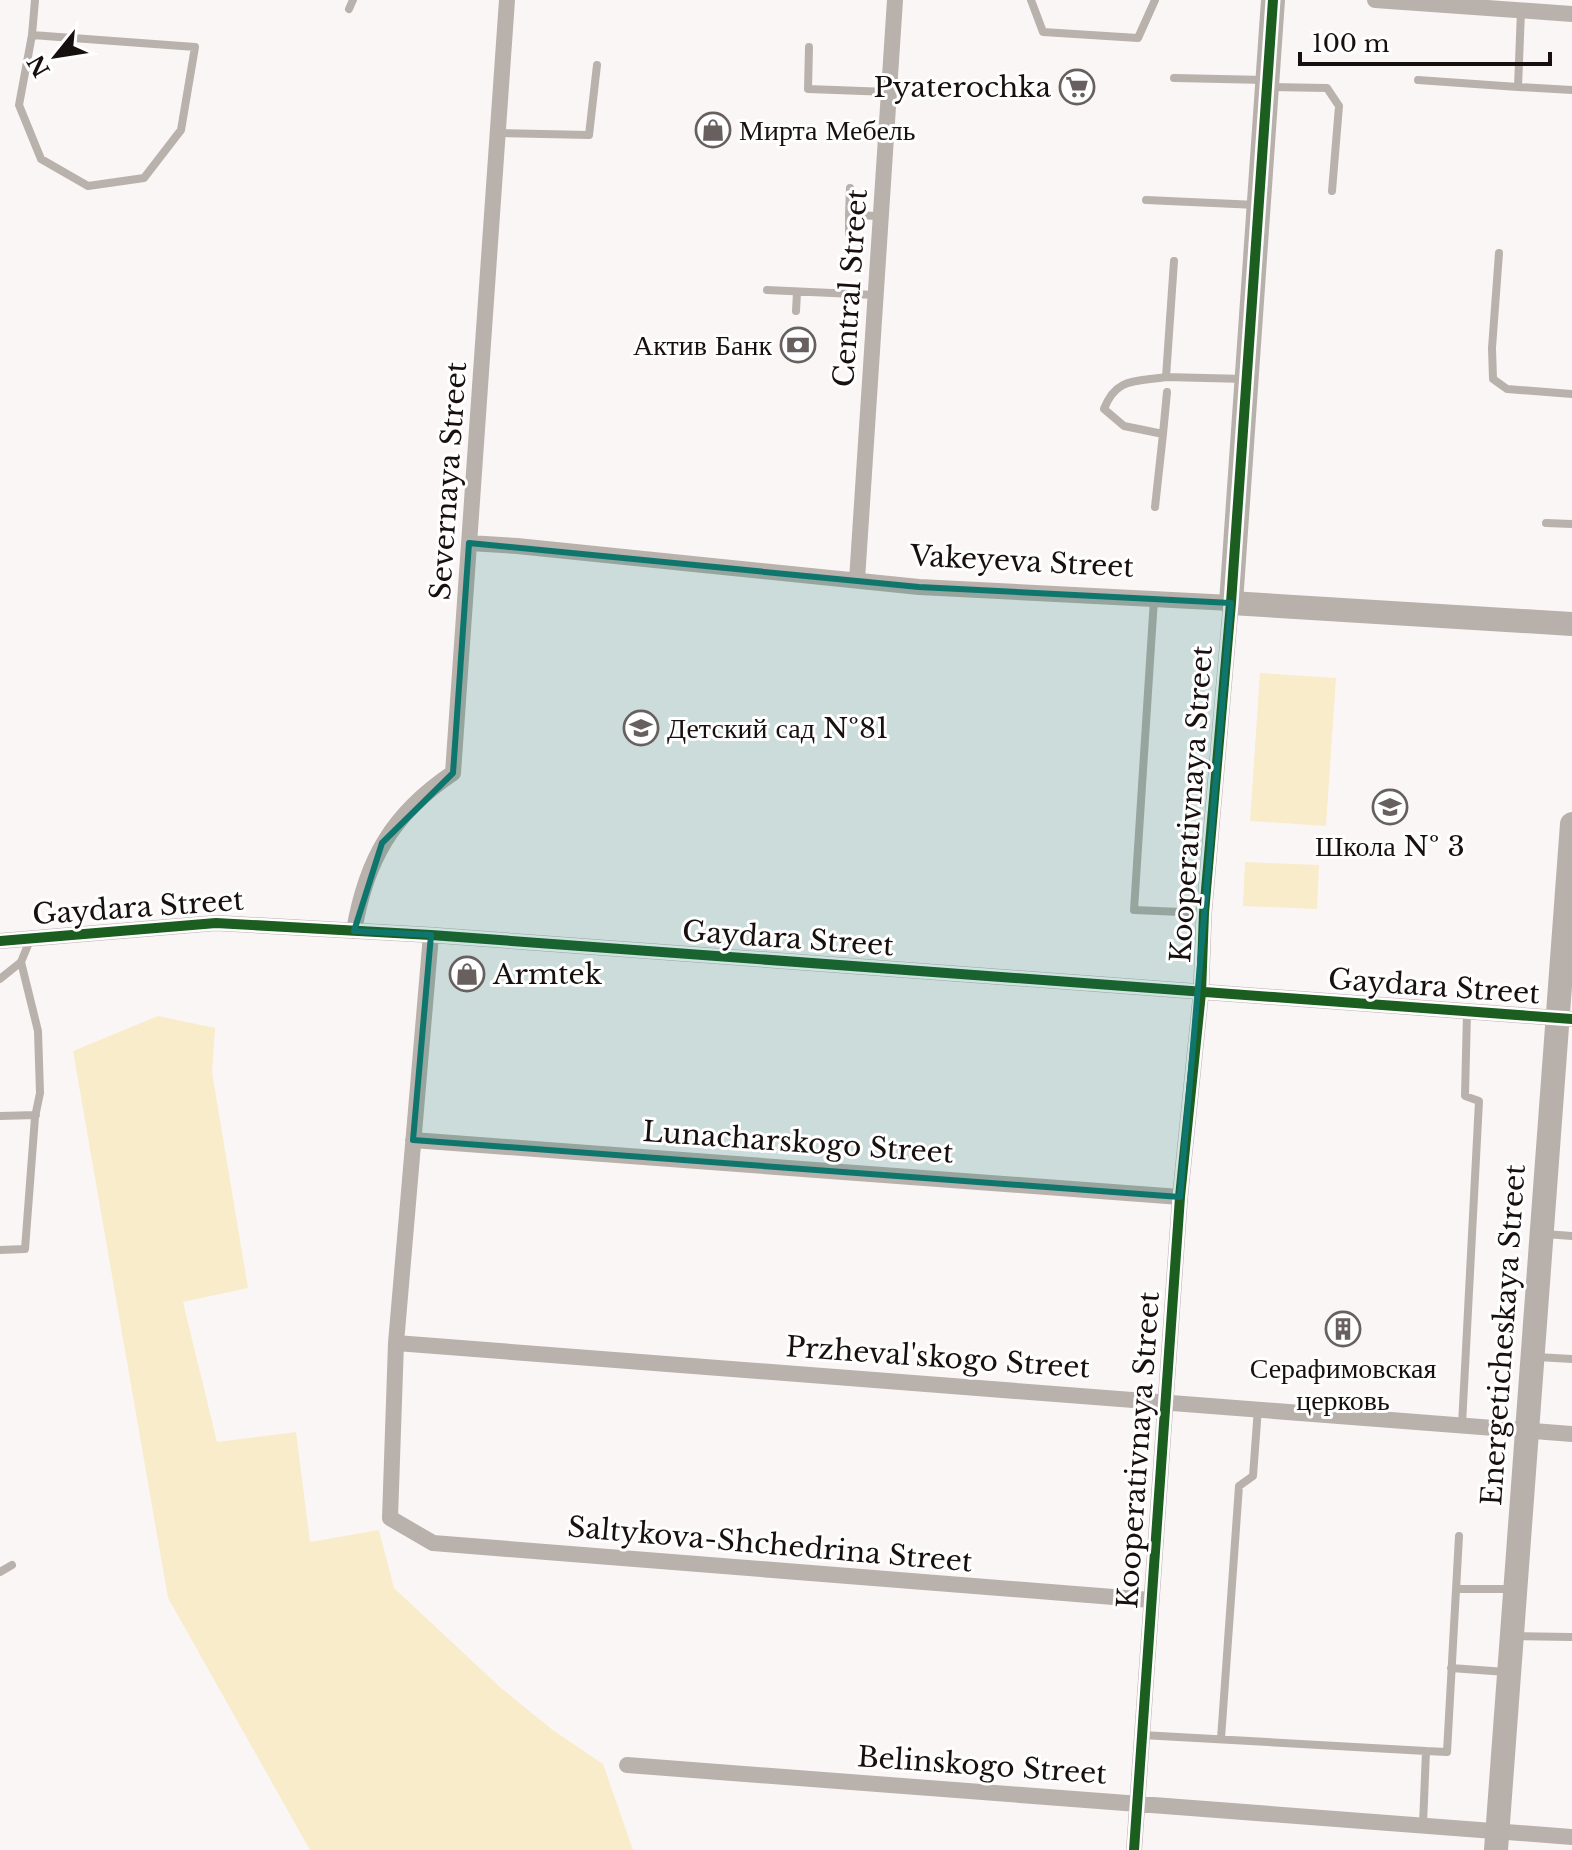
<svg xmlns="http://www.w3.org/2000/svg" width="1572" height="1850" font-family="'Libre Baskerville',serif">
  <style>
    .green { fill: #f8eccb }
    .lines { fill: none; stroke-linecap: round; stroke-linejoin: round }
    .lane { stroke: #b9b1ac; stroke-width: 8 }
    .street { stroke: #b9b1ac; stroke-width: 16 }
    .secondary { stroke: #b8b0ab; stroke-width: 24 }
    .cycleway-casing { stroke: #fff; stroke-width: 15 }
    .cycleway { stroke: #1b5e20; stroke-width: 10 }
    .marked { fill: #0f766e; fill-opacity: 0.2; stroke: #0f766e; stroke-width: 6; stroke-linejoin: round }
    .labels { text-anchor: middle; stroke-width: 6; stroke-linejoin: round; paint-order: stroke }
    .poi-label { font-size: 28px; fill: #17100e; stroke: #fff; text-anchor: start }
    .street-label { font-size: 28px; fill: #17100e; stroke: #fff }
  </style>
  <rect width="100%" height="100%" fill="#fbf6f6"/>
  <path class="green" d="M1260,673L1336,678L1326,826L1250,821Z
    M1245,862L1319,865L1317,909L1243,906Z
    M158,1016L215,1028L212,1072L248,1288L183,1302L217,1442L296,1432L310,1542L379,1530L394,1588L501,1688L554,1731L603,1764L633,1850H310L168,1598L73,1051Z"/>
  <g class="lines">
    <path class="lane" d="M1031,0L1043,32L1138,38L1155,0
      M349,9L353,0
      M32,35L195,47L181,130L144,178L88,186L41,159L19,105L32,35L35,0
      M809,47L808,89L889,92
      M1174,78L1266,80
      M1418,80L1518,87L1521,11
      M1270,87L1327,88L1339,106L1332,191
      M1518,87L1572,90
      M498,133L589,135L597,65
      M850,188L849,215L880,216
      M1146,200L1257,205
      M849,233V215
      M1499,253L1492,348L1493,379L1507,389L1572,394
      M1174,261L1166,377L1245,379
      M767,290L875,295
      M796,311L797,292
      M1163,434L1167,392
      M1155,507L1163,434L1124,426L1104,409C1116,377 1136,382 1166,377
      M1546,523L1572,524
      M1154,599L1134,910L1204,913
      M0,979L21,962L30,940
      M0,1116L36,1115
      M1545,1234L1572,1236
      M0,1250L25,1249L35,1117L40,1093L38,1031L21,962
      M1537,1357L1572,1359
      M1462,1425L1479,1101L1465,1096L1467,1012
      M0,1572L12,1565
      M1456,1589H1511
      M1517,1636L1572,1637
      M1451,1668L1506,1672
      M1142,1735L1426,1751L1423,1825
      M1221,1739L1239,1486L1253,1476L1258,1408
      M1426,1751L1447,1752L1459,1536"/>
    <path class="street" d="M1375,0L1572,14
      M469,543L517,546L919,587L1231,603L1204,913L1201,993L1180,1197L1134,1850
      M857,580L895,0
      M354,931C366,860 392,814 453,773L507,0
      M431,935L396,1343L390,1518L433,1543L1151,1600
      M0,941L216,923L431,935L1572,1019
      M413,1140L1180,1197
      M396,1343L1572,1434
      M627,1765L1572,1837"/>
    <path class="secondary" d="M1273,0L1231,603L1572,624
      M1496,1850L1572,824"/>
    <g class="cycleway-casing">
      <path id="cycleway" d="M0,941L216,923L431,935L1572,1019
        M1134,1850L1180,1197L1201,993L1204,913L1231,603L1273,0"/>
    </g>
    <use href="#cycleway" class="cycleway"/>
  </g>
  <path class="marked" d="M469,543L919,587L1231,603L1180,1197L413,1140L431,935L354,931L382,843L453,773Z"/>
  <defs>
    <g id="supermarket-ring" transform="scale(1.8)"><circle r="9.5" fill="#fff" stroke="#67605f" stroke-width="1.5"/><path d="M-6-5.5h2.5l.6 2H6L4.5 2H-2.5L-4.4-4H-6ZM-1.5 3.2a1.3 1.3 0 1 0 .1 0ZM3 3.2a1.3 1.3 0 1 0 .1 0Z" fill="#67605f"/></g>
    <g id="shop-ring" transform="scale(1.8)"><circle r="9.5" fill="#fff" stroke="#67605f" stroke-width="1.5"/><path d="M-5-2.5h2.3a2.7 3.5 0 0 1 5.4 0H5L5.5 6h-11ZM-1.5-2.5h3a1.5 2.3 0 0 0-3 0Z" fill="#67605f"/></g>
    <g id="bank-ring" transform="scale(1.8)"><circle r="9.5" fill="#fff" stroke="#67605f" stroke-width="1.5"/><path d="M-6-4H6V4H-6ZM0-2.3a2.3 2.3 0 1 0 0 4.6a2.3 2.3 0 1 0 0-4.6Z" fill="#67605f"/></g>
    <g id="school-ring" transform="scale(1.8)"><circle r="9.5" fill="#fff" stroke="#67605f" stroke-width="1.5"/><path d="M0-5L7-2L0 1L-7-2ZM-4 1L0 2.5L4 1V4Q0 6-4 4Z" fill="#67605f"/></g>
    <g id="building-ring" transform="scale(1.8)"><circle r="9.5" fill="#fff" stroke="#67605f" stroke-width="1.5"/><path d="M-4-6H4V6H1V3H-1V6H-4ZM-2.5-4.3h1.7v1.8h-1.7ZM.8-4.3h1.7v1.8H.8ZM-2.5-1h1.7V.8h-1.7ZM.8-1h1.7V.8H.8Z" fill="#67605f"/></g>
  </defs>
  <g fill-rule="evenodd">
    <use href="#supermarket-ring" x="1077" y="87"/>
    <use href="#shop-ring" x="713" y="130"/>
    <use href="#bank-ring" x="798" y="345"/>
    <use href="#school-ring" x="641" y="728"/>
    <use href="#school-ring" x="1390" y="807"/>
    <use href="#shop-ring" x="467" y="974"/>
    <use href="#building-ring" x="1343" y="1329"/>
  </g>
  <g class="labels">
    <g class="poi-label">
      <text x="1051" y="97" text-anchor="end">Pyaterochka</text>
      <text x="739" y="140">Мирта Мебель</text>
      <text x="772" y="355" text-anchor="end">Актив Банк</text>
      <text x="667" y="738">Детский сад №81</text>
      <text x="1390" y="856" text-anchor="middle">Школа № 3</text>
      <text x="493" y="984">Armtek</text>
      <text x="1343" y="1378" text-anchor="middle">Серафимовская<tspan x="1343" dy="32">церковь</tspan></text>
    </g>
    <g class="street-label">
      <text transform="translate(850 288) rotate(-86)" y="10">Central Street</text>
      <text transform="translate(448 481) rotate(-86)" y="10">Severnaya Street</text>
      <text transform="translate(1022 561) rotate(3)" y="10">Vakeyeva Street</text>
      <text transform="translate(1191 804) rotate(-86)" y="10">Kooperativnaya Street</text>
      <text transform="translate(138 907) rotate(-4)" y="10">Gaydara Street</text>
      <text transform="translate(788 938) rotate(4)" y="10">Gaydara Street</text>
      <text transform="translate(1434 986) rotate(4)" y="10">Gaydara Street</text>
      <text transform="translate(798 1142) rotate(4)" y="10">Lunacharskogo Street</text>
      <text transform="translate(1503 1335) rotate(-86)" y="10">Energeticheskaya Street</text>
      <text transform="translate(938 1357) rotate(4)" y="10">Przheval'skogo Street</text>
      <text transform="translate(1138 1450) rotate(-86)" y="10">Kooperativnaya Street</text>
      <text transform="translate(770 1544) rotate(5)" y="10">Saltykova-Shchedrina Street</text>
      <text transform="translate(982 1765) rotate(4)" y="10">Belinskogo Street</text>
    </g>
  </g>
  <g transform="translate(56 56) rotate(240)" stroke="#ffffff" stroke-width="6" paint-order="stroke">
  <path d="M0-6L14 30L0 20L-14 30Z" fill="#17100e"/>
  <text y="-12" font-size="22" font-weight="bold" text-anchor="middle" fill="#17100e">N</text>
  </g>
  <path d="M1300 52v12h250v-12" fill="none" stroke="#17100e" stroke-width="4"/>
  <text x="1312" y="52" font-size="24" fill="#17100e" stroke="#ffffff" stroke-width="6" paint-order="stroke">100 m</text>
</svg>
